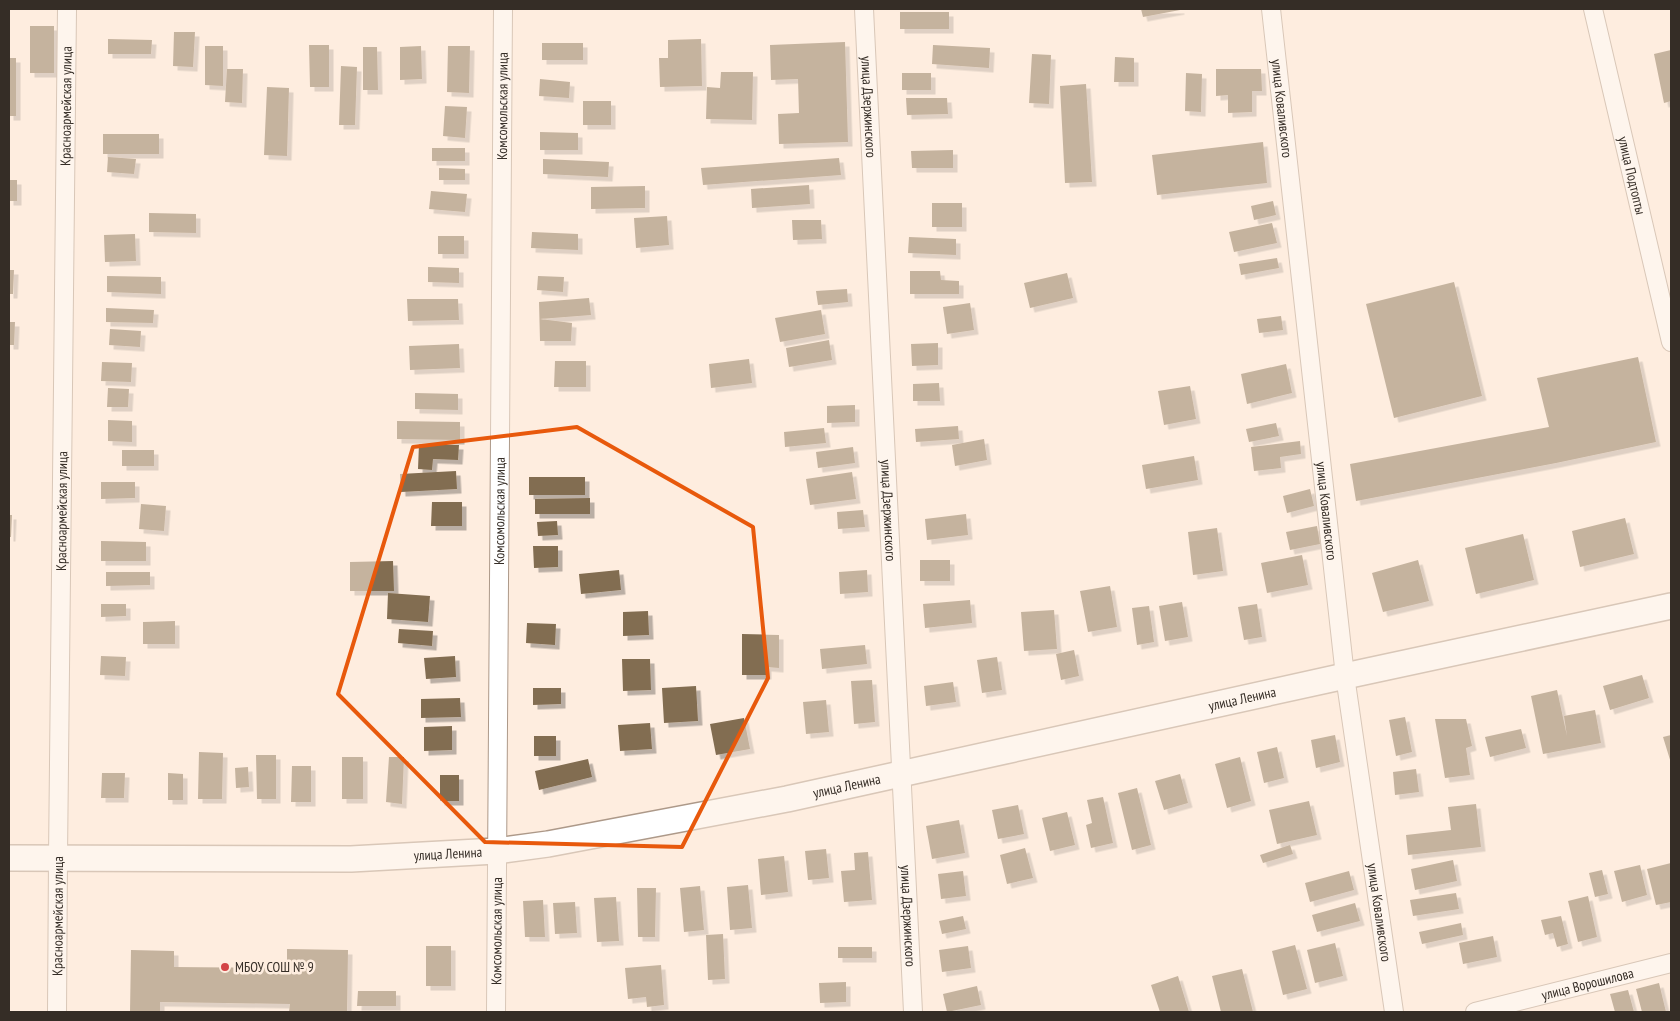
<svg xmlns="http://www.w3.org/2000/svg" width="1680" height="1021" font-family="'PT Sans Narrow',sans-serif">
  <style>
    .building { fill: #826d51; filter: url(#shadow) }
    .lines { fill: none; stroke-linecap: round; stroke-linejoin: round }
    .street-casing { stroke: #ad9989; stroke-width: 20 }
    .secondary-casing { stroke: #ad9989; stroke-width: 28 }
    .street { stroke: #fff; stroke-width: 18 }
    .secondary { stroke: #fff; stroke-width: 25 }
    .marked { fill: none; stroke: #e8590c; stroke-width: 4; stroke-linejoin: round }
    .poi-dot { fill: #d34345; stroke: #feeddf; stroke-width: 2 }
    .labels { text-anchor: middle; stroke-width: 5; stroke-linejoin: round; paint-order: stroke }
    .street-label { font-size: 14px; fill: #352d26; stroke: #feeddf }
    .poi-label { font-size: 14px; fill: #352d26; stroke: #feeddf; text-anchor: start }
  </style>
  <defs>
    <filter id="shadow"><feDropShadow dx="4.5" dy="4.5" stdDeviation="0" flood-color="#0004"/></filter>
  </defs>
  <rect width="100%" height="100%" fill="#feeddf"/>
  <path class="building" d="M1141,9H1180V10L1143,17Z
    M900,12H949V29H900Z
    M30,26H54V73H30Z
    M174,32H195L193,67L173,66Z
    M108,39L152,40L151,54H108Z
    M701,39L702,86L660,87L659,58H668V40Z
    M845,42L848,142L779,144L778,114L799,113L798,79L771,80L770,45Z
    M542,43H583V60H542Z
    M309,45H329V87H310Z
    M933,45L990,48L989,68L932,64Z
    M205,46H223V86L205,85Z
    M421,46L422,79L400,80V47Z
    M448,46H470L469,93L447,92Z
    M363,47H377L378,90H363Z
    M1671,50V101L1664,103L1654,54Z
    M1032,54L1051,55L1049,104L1029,103Z
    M1115,57L1134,58V82H1114Z
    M9,58H16V116H9Z
    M341,66L357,67L355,125H339Z
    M227,69H243L242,103L225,102Z
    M1216,69H1261L1262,91H1252V112L1228,113V95L1216,96Z
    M721,72H753L752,120L706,119L707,87L720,88Z
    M902,73H931V90H902Z
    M1186,73L1202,74L1201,112L1185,111Z
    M540,79L570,82L569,98L539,96Z
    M1086,84L1092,182L1065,183L1060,86Z
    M267,87L289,88L287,156L264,155Z
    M906,98H947L948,114L907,115Z
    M583,101H611V125H583Z
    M445,106L467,107L465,138L443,136Z
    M540,132L578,133V150H540Z
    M103,134H159V154H103Z
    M1263,142L1267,183L1157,195L1152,155Z
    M432,148H465V161H432Z
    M953,150V168H912L911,151Z
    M108,157L136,159L134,174L107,172Z
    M839,158L841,175L703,185L701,168Z
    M543,159L609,162L608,177L543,174Z
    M439,168L465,169V180H439Z
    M9,180H17V201H9Z
    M809,185L810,204L752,208L751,189Z
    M645,186V208L591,209V187Z
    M431,191L467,194L465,212L429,209Z
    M1273,201L1276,215L1254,220L1251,206Z
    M932,203H962V227H932Z
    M149,213L196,214V233L149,232Z
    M667,216L669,245L636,248L634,218Z
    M792,220H821L822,239L793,240Z
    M1272,223L1277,243L1234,252L1229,232Z
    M532,232L578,234V250L531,248Z
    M135,234L136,261L105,262L104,235Z
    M438,236H464V254H438Z
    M909,237L956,239V255L908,253Z
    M1277,258L1279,268L1241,275L1239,264Z
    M428,267L459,268V283L428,282Z
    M9,270H14L13,294H9Z
    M910,271H940L941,280L959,281V294H910Z
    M1067,273L1073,298L1030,308L1024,283Z
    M107,276L161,277V294L107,292Z
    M538,276L564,277L563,292L537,290Z
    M1454,282L1482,396L1394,418L1366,304Z
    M847,289L848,302L818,305L816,291Z
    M589,298L591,315L540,319L572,323L571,341H540L539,302Z
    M407,299H458L459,320L408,321Z
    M970,303L974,330L947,334L943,307Z
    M106,308L154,310L153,323L106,322Z
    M821,310L825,334L780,342L775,318Z
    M1281,316L1283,330L1259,333L1257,319Z
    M9,322H15L14,345H9Z
    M110,329L141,331L140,347L109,345Z
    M829,340L832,360L789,367L786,348Z
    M938,343V365L912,366L911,344Z
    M459,344L460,368L410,370L409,346Z
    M1638,357L1656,442L1556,463L1356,501L1350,464L1549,427L1537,378Z
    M749,359L752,383L711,388L709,364Z
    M555,361H586V387H554Z
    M102,362L132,363L131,382L101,381Z
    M1286,364L1292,393L1247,404L1241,374Z
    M939,383L940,401H913V384Z
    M1190,386L1196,419L1164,425L1158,391Z
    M108,388L129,389L128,407H107Z
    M415,393L458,394V410L415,409Z
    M855,405V422L827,423V406Z
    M108,420L132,421V442L108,441Z
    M397,421L460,422V440L397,439Z
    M1276,423L1279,436L1249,442L1246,429Z
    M958,426L959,439L916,442L915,429Z
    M824,428L826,443L785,447L784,432Z
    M984,439L987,460L955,466L952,445Z
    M1300,441L1301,454L1280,457L1281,468L1254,471L1251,447Z
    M419,444L459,445L458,460L433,459L432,470L418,469Z
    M853,447L855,463L818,468L816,452Z
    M122,450H154V466H122Z
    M1194,456L1198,480L1146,489L1142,465Z
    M456,471L457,489L401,492L400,474Z
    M852,472L856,499L810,505L806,479Z
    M529,477H585V495H529Z
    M101,482H135V498L101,499Z
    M1310,489L1314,506L1287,513L1283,496Z
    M590,498V514H535V499Z
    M432,502H462V526H431Z
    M141,504L166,506L164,531L139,529Z
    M863,510L865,527L838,529L837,512Z
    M966,514L968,535L927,540L925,519Z
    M9,515H12L11,537H9Z
    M1625,518L1634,554L1580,567L1572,531Z
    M557,521L558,535L538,536L537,522Z
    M1317,526L1320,544L1290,550L1286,532Z
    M1217,528L1223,571L1193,575L1188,532Z
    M1523,534L1534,580L1476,594L1465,548Z
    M101,541L146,542V561H101Z
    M533,546H558V567L534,568Z
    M1302,555L1308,585L1267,593L1261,563Z
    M920,560H950V581H920Z
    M1418,560L1429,601L1383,612L1372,573Z
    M393,561L394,591H350V562Z
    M619,570L621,590L581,594L579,574Z
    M867,570L868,592L840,594L839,572Z
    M106,572H150V585L106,586Z
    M1110,586L1117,627L1088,632L1080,591Z
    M388,593L430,596L428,622L387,619Z
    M970,600L972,623L925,628L923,604Z
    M1182,602L1188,637L1165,641L1159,606Z
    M101,604H126V616L101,617Z
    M1257,604L1262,637L1244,640L1238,607Z
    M1149,606L1154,642L1137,645L1132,608Z
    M1054,610L1057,649L1024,651L1021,612Z
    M648,611L649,635L623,636V612Z
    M175,621V644H143V622Z
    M527,623L556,624L555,645L526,643Z
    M399,629L433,631L432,646L398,643Z
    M742,634L779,635V668L767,667V675H742Z
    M865,645L867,664L822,669L820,649Z
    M1074,650L1079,676L1061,680L1056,654Z
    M101,656L126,657L125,676L100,675Z
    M455,656L456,677L426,679L424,658Z
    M997,657L1002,690L982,693L977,660Z
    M622,659H650L651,690L623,691Z
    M1642,675L1649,698L1610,710L1603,686Z
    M872,680L875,722L854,724L851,681Z
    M953,682L956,702L926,706L924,686Z
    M696,686L698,721L664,723L662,688Z
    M533,688H561V704L533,705Z
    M1557,690L1567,736L1564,716L1595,710L1601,743L1543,754L1531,696Z
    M460,698L461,717L421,718V699Z
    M826,700L829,732L806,734L803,702Z
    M1405,717L1412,752L1396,756L1389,720Z
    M744,718L750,749L716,755L710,724Z
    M1435,719H1466L1472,746L1466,748L1470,775L1445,778Z
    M650,723L652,749L620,751L618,725Z
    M452,726V750L424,751V727Z
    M1521,729L1526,748L1490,757L1485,737Z
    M1335,735L1340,762L1316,768L1311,740Z
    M1671,735V763L1663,737Z
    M534,736H556V756H534Z
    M1277,747L1284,778L1264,783L1257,752Z
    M199,752L223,753L222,799H198Z
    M256,755H276V799H257Z
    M342,757H363V799H342Z
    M389,757H404L402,804L386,802Z
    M1240,757L1251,801L1227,808L1215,764Z
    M588,759L592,777L539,790L535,771Z
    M292,766H311V802H291Z
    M248,767L249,787L236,788L235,768Z
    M1416,769L1419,792L1395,795L1393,772Z
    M102,773H125L124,798H101Z
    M168,773L183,774V800H168Z
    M1180,774L1188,803L1164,810L1155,781Z
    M440,775H459V801H440Z
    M1137,788L1151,845L1132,850L1118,793Z
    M1103,797L1113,843L1091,848L1086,825L1092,823L1087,800Z
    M1309,801L1317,835L1277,844L1269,810Z
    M1476,804L1481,847L1408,855L1406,835L1451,830L1448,807Z
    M1018,805L1024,834L998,839L992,810Z
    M1067,812L1075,845L1050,851L1042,818Z
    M959,820L965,853L932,859L926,826Z
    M1290,845L1293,854L1263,863L1260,855Z
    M1025,848L1033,878L1007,884L1000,855Z
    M826,849L829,878L808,880L805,851Z
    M868,852L872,900L844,902L841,871L855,870L854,853Z
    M784,856L788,892L761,895L758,859Z
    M1453,860L1457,881L1415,890L1411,869Z
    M1671,863V902L1656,905L1647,869Z
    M1640,865L1647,895L1622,902L1614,871Z
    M1602,870L1608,894L1595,897L1589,873Z
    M963,871L966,896L941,899L938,874Z
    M1349,871L1354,890L1310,902L1305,883Z
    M748,885L752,928L730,930L727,887Z
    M700,886L704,930L684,932L680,888Z
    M637,888H656L655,937H638Z
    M1456,893L1459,909L1413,916L1410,900Z
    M1588,896L1597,937L1578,942L1568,901Z
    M616,897L619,941L597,942L594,898Z
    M543,900L545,937H525L523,901Z
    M575,902L577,933L555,934L553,903Z
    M1355,903L1360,921L1317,932L1312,915Z
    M963,916L966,929L942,934L939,921Z
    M1561,916L1568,944L1557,947L1553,933L1545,935L1541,920Z
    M1461,923L1463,935L1422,944L1419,932Z
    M723,934L725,979L708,980L706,935Z
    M1493,936L1497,957L1463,964L1459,943Z
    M1335,943L1343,976L1315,983L1307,950Z
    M1295,945L1307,989L1283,995L1272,951Z
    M426,946H451V986H426Z
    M968,946L971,968L942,972L939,950Z
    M838,947H872V958H838Z
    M287,949L348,950L347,1012H289L290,1004L160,1002V1012H130L131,950L174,951V967L287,968Z
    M661,965L664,1005L647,1007L646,997L628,999L625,968Z
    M1242,969L1253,1012H1221L1212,976Z
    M1178,976L1189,1012H1160L1151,985Z
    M846,982V1002L820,1003L819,983Z
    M1659,983L1666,1012H1642L1636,989Z
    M977,986L981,1005L947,1012L943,994Z
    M1628,990L1634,1012H1615L1610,994Z
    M358,991H396V1006H357Z"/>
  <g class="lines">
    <g class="street-casing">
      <g id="street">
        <path id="s1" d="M864,9L913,1012"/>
        <path id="s2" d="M1271,9L1345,676L1394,1012"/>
        <path id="s3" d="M1593,9L1671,342"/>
        <path id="s4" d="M57,1012L58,858L67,9"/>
        <path id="s5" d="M496,1012L503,9"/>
        <path id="s6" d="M1475,1012L1671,963"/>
      </g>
    </g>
    <g class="secondary-casing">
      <g id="secondary">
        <path id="s7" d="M9,858L351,859L496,851L548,844L787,799L1345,676L1671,606"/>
      </g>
    </g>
    <use href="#street" class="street"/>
    <use href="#secondary" class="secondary"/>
  </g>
  <path d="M0 0H1680V1021H0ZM577,427L753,527L768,678L682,847L485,842L338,694L413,447Z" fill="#feeddf" fill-opacity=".55" fill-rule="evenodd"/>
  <path class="marked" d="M577,427L753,527L768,678L682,847L485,842L338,694L413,447Z"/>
  <circle class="poi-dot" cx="225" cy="967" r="5"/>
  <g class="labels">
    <g class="street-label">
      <text dy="5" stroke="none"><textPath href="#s4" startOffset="906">Красноармейская улица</textPath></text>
      <text dy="5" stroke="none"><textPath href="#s5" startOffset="906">Комсомольская улица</textPath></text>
      <text dy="5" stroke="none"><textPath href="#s1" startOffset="98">улица Дзержинского</textPath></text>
      <text dy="5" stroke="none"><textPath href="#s2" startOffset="100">улица Коваливского</textPath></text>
      <text dy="5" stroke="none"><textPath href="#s3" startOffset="171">улица Подтопты</textPath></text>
      <text dy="5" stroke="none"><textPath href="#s4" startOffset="501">Красноармейская улица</textPath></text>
      <text dy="5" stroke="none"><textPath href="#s5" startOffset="501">Комсомольская улица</textPath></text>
      <text dy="5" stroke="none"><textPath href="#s1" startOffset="502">улица Дзержинского</textPath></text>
      <text dy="5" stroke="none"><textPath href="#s2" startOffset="505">улица Коваливского</textPath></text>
      <text dy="5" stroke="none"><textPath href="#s7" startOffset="1249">улица Ленина</textPath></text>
      <text dy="5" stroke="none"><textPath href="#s7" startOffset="844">улица Ленина</textPath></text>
      <text dy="5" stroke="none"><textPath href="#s7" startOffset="439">улица Ленина</textPath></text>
      <text dy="5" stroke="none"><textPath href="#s2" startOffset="910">улица Коваливского</textPath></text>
      <text dy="5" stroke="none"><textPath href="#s4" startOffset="96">Красноармейская улица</textPath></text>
      <text dy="5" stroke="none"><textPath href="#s1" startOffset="908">улица Дзержинского</textPath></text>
      <text dy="5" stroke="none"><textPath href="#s5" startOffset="81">Комсомольская улица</textPath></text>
      <text dy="5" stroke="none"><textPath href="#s6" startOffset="116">улица Ворошилова</textPath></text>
    </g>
    <g class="poi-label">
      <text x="235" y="972">МБОУ СОШ № 9</text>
    </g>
  </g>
  <rect width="1680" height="1021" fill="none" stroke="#352d26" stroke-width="20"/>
</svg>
